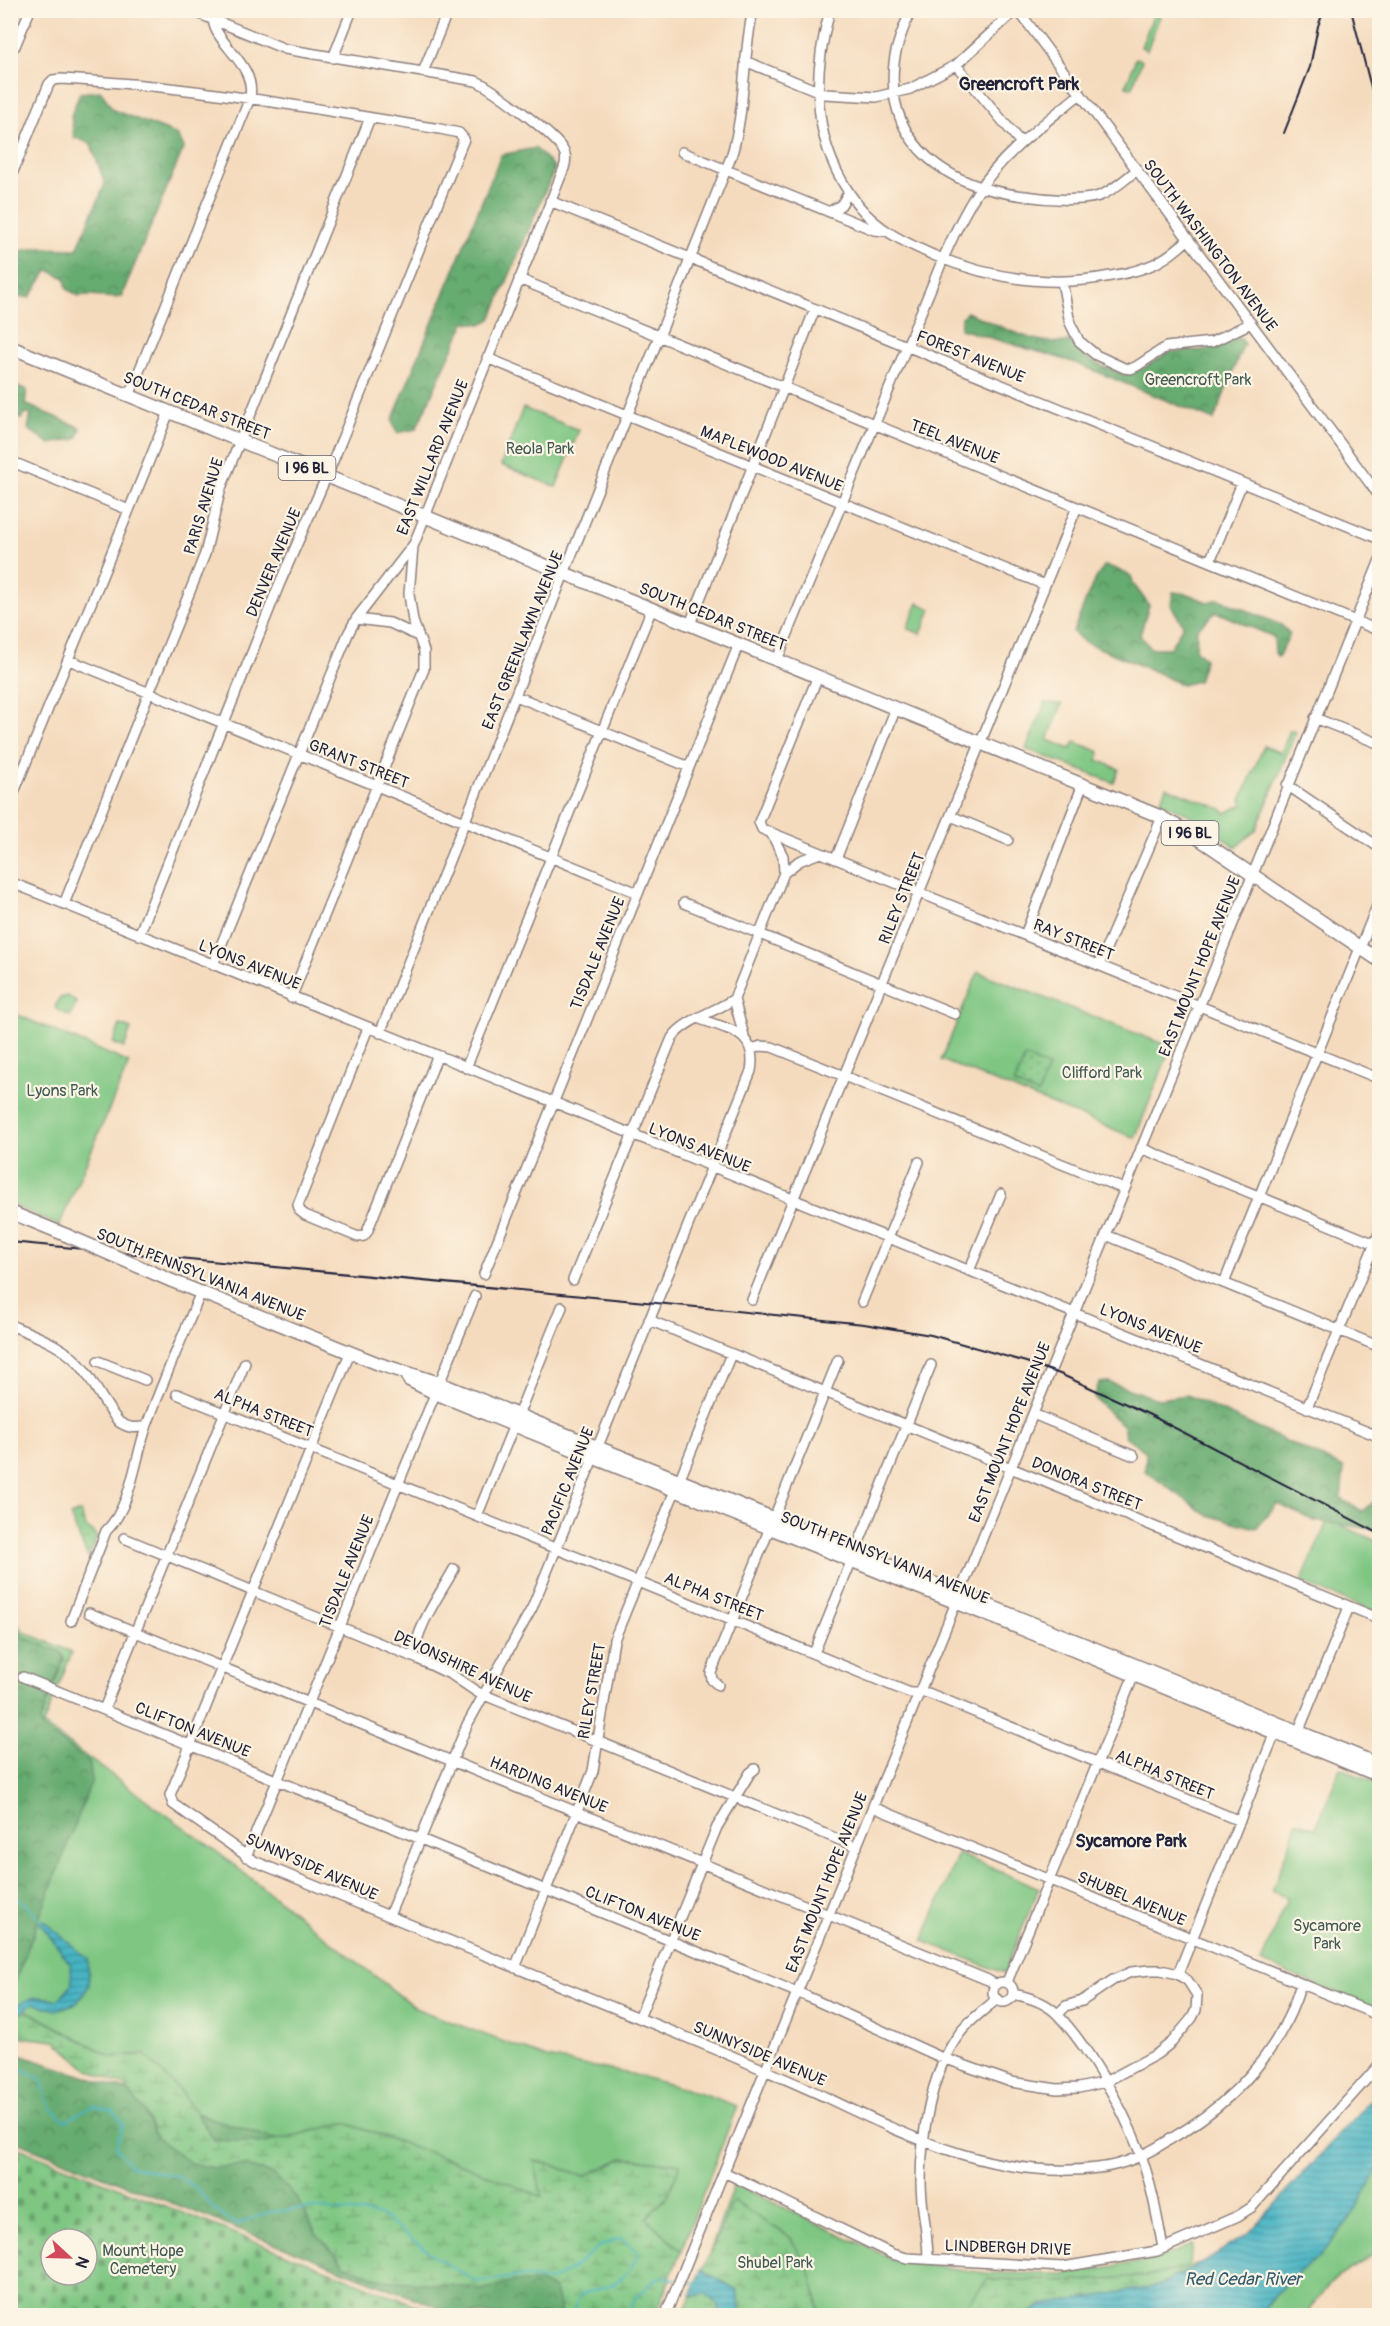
<svg xmlns="http://www.w3.org/2000/svg" width="1390" height="2326" font-family="Pangolin,sans-serif">
  <style>
    .green { fill: #7ec682; stroke: #50745e; stroke-width: 1.5 }
    .forest { fill: url(#forest-crowns); stroke: #446656; stroke-width: 1.5 }
    .wetland { fill: url(#wetland-marsh); stroke: #50745e; stroke-width: 1.5 }
    .cemetery { fill: url(#cemetery-stones); stroke: #50745e; stroke-width: 1.5; fill-rule: evenodd }
    .garden { fill: url(#garden-dots); stroke: #50745e; stroke-width: 1.5 }
    .water { fill: url(#water-rules); stroke: #346b7f; stroke-width: 1.5 }
    .lines { fill: none; stroke-linecap: round; stroke-linejoin: round }
    .stream { stroke: #47b4c3; stroke-width: 2 }
    .minor-casing { stroke: #8c7e7c; stroke-width: 12 }
    .major-casing { stroke: #8c7e7c; stroke-width: 15 }
    .minor { stroke: #fff; stroke-width: 9 }
    .major { stroke: #fff; stroke-width: 12 }
    .rail { stroke: #22223b; stroke-width: 2 }
    .major-bridge-casing { stroke: #8c7e7c; stroke-width: 15; stroke-linecap: butt }
    .major-bridge { stroke: #fff; stroke-width: 12 }
    .labels { text-anchor: middle; stroke-width: 4.5; stroke-linejoin: round; paint-order: stroke }
    .shield { fill: #fcf5e5; stroke: #63616e; stroke-width: 1.5 }
    .shield-label { font-size: 15px; font-weight: bold; fill: #22223b }
    .street-label { font-size: 16px; fill: #22223b; stroke: #fcf5e5 }
    .park-label { font-size: 16px; fill: #425b54; stroke: #fcf5e5 }
    .neighbourhood-label { font-size: 18px; font-weight: bold; fill: #22223b; stroke: #fcf5e5 }
    .water-label { font-size: 18px; font-style: italic; fill: #315c71; stroke: #fcf5e5 }
  </style>
  <defs>
    <pattern id="forest-crowns" width="20" height="18" patternUnits="userSpaceOnUse" patternTransform="scale(1.5)"><rect width="20" height="18" fill="#66ab70"/><path d="M2 6a3 3 0 1 1 6 0M12 15a3 3 0 1 1 6 0" fill="none" stroke="#548b5d"/></pattern>
    <pattern id="wetland-marsh" width="20" height="14" patternUnits="userSpaceOnUse" patternTransform="scale(1.5)"><rect width="20" height="14" fill="#7ec682"/><path d="M1 5h8M5 5V1M11 12h8M15 12V8" fill="none" stroke="#67a06c"/></pattern>
    <pattern id="cemetery-stones" width="16" height="16" patternUnits="userSpaceOnUse" patternTransform="scale(1.5)"><rect width="16" height="16" fill="#7ec682"/><path d="M2 7V4a2 2 0 0 1 4 0v3zM10 15v-3a2 2 0 0 1 4 0v3z" fill="#67a06c"/></pattern>
    <pattern id="garden-dots" width="8" height="8" patternUnits="userSpaceOnUse" patternTransform="scale(1.5)"><rect width="8" height="8" fill="#7ec682"/><path d="M2 2h.1M6 6h.1" fill="none" stroke="#67a06c" stroke-width="1.8" stroke-linecap="round"/></pattern>
    <pattern id="water-rules" width="6" height="5" patternUnits="userSpaceOnUse" patternTransform="scale(1.5)"><rect width="6" height="5" fill="#47b4c3"/><path d="M0 2.5h6" fill="none" stroke="#3b92a0"/></pattern>
  </defs>
  <rect width="100%" height="100%" fill="#fcf5e5"/>
  <filter id="ink" filterUnits="userSpaceOnUse"><feTurbulence type="fractalNoise" baseFrequency=".0167" numOctaves="2"/><feDisplacementMap in="SourceGraphic" scale="12" xChannelSelector="R" yChannelSelector="G"/><feConvolveMatrix kernelMatrix="1 2 1 2 8 2 1 2 1" color-interpolation-filters="sRGB"/></filter>
  <filter id="wash" filterUnits="userSpaceOnUse"><feTurbulence type="fractalNoise" baseFrequency=".008" numOctaves="4" result="noise"/><feDisplacementMap in="SourceGraphic" scale="24" xChannelSelector="R" yChannelSelector="G"/><feGaussianBlur stdDeviation="1.35" result="paint"/><feColorMatrix in="noise" values="0 0 0 0 0 0 0 0 0 0 0 0 0 0 0 0 0 1.4 0 .05"/><feComposite in="paint" operator="in"/></filter>
  <g filter="url(#wash)">
    <rect width="100%" height="100%" fill="#f5dbbe"/>
    <path class="green" d="M1155,11H1162L1147,50L1141,47Z
      M1136,58L1142,60L1132,88L1126,86Z
      M523,408L579,430L556,487L501,465Z
      M918,603L931,609L921,634L907,628Z
      M1045,703L1062,704L1048,740L1071,749L1075,742L1100,752L1097,760L1119,769L1114,783L1026,749Z
      M1290,730L1296,732L1256,830L1236,847L1184,812L1160,802L1166,787L1222,809L1225,813L1243,805L1241,800L1264,746L1281,753Z
      M978,972L1171,1047L1135,1138L941,1060Z
      M68,996L77,1003L70,1016L57,1010L55,1007L60,998Z
      M11,1012L129,1063L59,1226L11,1204Z
      M120,1025L131,1029L124,1048L113,1043Z
      M1328,1520L1379,1542V1614L1301,1582Z
      M11,1616L24,1632L72,1652L43,1725L211,1847L417,2009L547,2058L631,2074L704,2094L737,2106L681,2251L646,2218L668,2196L679,2164L623,2158L585,2176L535,2160L542,2198L451,2160L345,2123L264,2143L214,2140L144,2054L112,2057L11,2002Z
      M1340,1768L1379,1784V2011L1261,1962L1287,1898L1272,1891L1297,1822L1316,1828Z
      M958,1854L1039,1888L1004,1973L923,1941Z
      M1379,2167V2251L1330,2283L1306,2315L1259,2316L1287,2281L1319,2257Z
      M734,2184L895,2260L986,2273L1065,2274L1153,2260L1193,2245L1184,2285L1064,2316L733,2315L702,2274Z"/>
    <path class="forest" d="M101,91L113,110L176,134L184,147L121,297C106,300 95,292 79,296L67,289L65,278L48,270L30,297H15L17,252L35,248L77,249L105,184L91,144L74,137L71,115L80,93Z
      M535,148L555,168L491,319L482,324L465,322L416,429L397,433L392,421L501,155Z
      M967,312C996,324 1041,349 1071,341C1084,361 1104,367 1125,375L1145,367L1170,352L1205,350L1240,338L1244,343L1214,420L1073,362L960,329L962,317Z
      M10,383L27,390L25,404L81,428L77,439L50,444L28,429L31,415L25,413L21,419L11,416Z
      M1104,566L1114,568L1131,576L1134,585L1149,605L1140,635L1150,648H1170L1183,625L1171,605L1173,592L1188,594L1207,602L1219,599L1281,625L1290,634L1278,657L1275,653L1274,637L1216,612L1197,629L1196,651L1205,658L1198,681L1182,685L1158,673L1083,641L1073,632L1092,585Z
      M1108,1382L1158,1399L1187,1395L1344,1468L1341,1499L1362,1511L1379,1498V1530L1315,1521L1277,1504L1256,1528L1207,1515L1145,1471L1146,1452L1125,1436L1123,1426L1094,1398L1099,1383Z
      M10,1623L25,1638L61,1652L64,1659L40,1721L43,1729L89,1762L92,1780L13,1987L14,2053L652,2264L651,2315H457L11,2140Z"/>
    <path class="wetland" d="M10,2002L112,2057L144,2054L182,2093L214,2140L264,2143L345,2123L451,2160L542,2197L534,2160L585,2176L623,2158L680,2164L668,2196L646,2218L681,2251L655,2315H561L555,2289L540,2283L513,2281L481,2290L450,2285L383,2280L345,2265L316,2233L296,2197L274,2175L245,2165L214,2168L191,2163L157,2138L144,2111L125,2086L89,2070L55,2041L11,2036Z
      M733,2201L790,2237L809,2269L821,2315L682,2316Z
      M1200,2264L1179,2315L912,2316L948,2313L962,2310L988,2279L1080,2281L1154,2275Z"/>
    <path class="cemetery" d="M11,2145L441,2315H11ZM51,2239H87V2275H51Z"/>
    <path class="garden" d="M1025,1057L1048,1067L1038,1094L1014,1084Z
      M80,1512L86,1527L94,1533L97,1538L90,1556L88,1558L70,1516Z"/>
    <path class="water" d="M43,1920L88,1959L89,1986L77,2003L56,2010L33,2003L11,2020V2010C29,1996 35,1995 58,2000L72,1984L71,1965L40,1923Z
      M1379,2090V2167L1352,2216L1319,2257L1287,2281L1259,2315H1027L1043,2305L1158,2286L1200,2264L1249,2233Z
      M701,2269L737,2290L742,2315H718L720,2306L706,2294L691,2296Z"/>
    <g class="lines">
      <path class="stream" d="M10,1899L21,1900L43,1923
        M10,2064L40,2078L51,2109L66,2121L93,2106L114,2111L123,2125L116,2147L131,2166L178,2176L196,2188L214,2209L235,2224L271,2212L310,2208L380,2215L439,2259L477,2282L521,2276L550,2281L572,2269L598,2247L621,2238L639,2253C626,2283 611,2286 581,2294L571,2316
        M683,2281L698,2283
        M628,2316L636,2297L659,2277L678,2280"/>
    </g>
  </g>
  <g filter="url(#ink)">
    <g class="lines">
      <g class="minor-casing">
        <path id="minor" d="M190,10L285,49L476,81C491,87 556,136 563,150C567,156 566,162 564,168L414,544L356,619L348,634L213,965
          M830,10C811,80 812,146 858,205C878,230 904,242 933,255C991,279 1049,288 1111,276C1129,273 1148,269 1163,259C1172,254 1180,246 1188,240
          M911,10C904,27 896,45 894,63C885,147 951,188 1025,196C1045,199 1080,202 1099,196C1113,191 1125,179 1137,170
          M1018,10L1380,497
          M10,45L15,46L30,10
          M333,58L352,10
          M745,61L825,94L876,97L910,89L956,65L1016,10
          M956,65L1021,143
          M423,72L448,10
          M682,152L874,230L884,231
          M10,179L49,84L53,80L61,79C189,85 314,109 440,129L459,133L464,139L331,466L279,585L139,935
          M550,201L1380,539
          M829,212L841,205L849,192
          M519,279L1380,631
          M1062,282L1070,323L1079,341L1096,355L1124,368L1131,369L1137,366L1166,347L1212,342L1251,323
          M487,358L1045,585
          M129,396L250,98C257,59 205,41 214,10
          M10,461L129,510
          M1210,561L1242,483
          M356,619L390,623L418,636
          M690,624L815,309
          M69,660L638,893
          M777,660L943,259C953,236 963,214 977,193C1003,153 1044,124 1080,94
          M818,676L759,822L762,829L1380,1079
          M516,696L689,767
          M1315,718L1380,744
          M1287,785L1380,848
          M10,802L169,412
          M951,816L1008,840
          M771,833L783,856L784,873
          M836,859L896,708
          M10,882L1380,1437
          M684,903L955,1014
          M64,904L205,554L221,488L370,118
          M1025,935L1083,784
          M1099,965L1162,817
          M291,998L424,669V651L413,621L409,594L413,547
          M368,1028L298,1205L300,1211L305,1215L358,1237L364,1236L367,1232L437,1057
          M380,1033L731,157C746,110 742,59 753,10
          M744,1036L734,999L784,873L799,861L820,853
          M752,1049L761,1046L772,1047L1124,1189
          M466,1068L652,608
          M1141,1148L1380,1246
          M1106,1235L1380,1347
          M969,1271L1001,1194
          M484,1274L739,644
          M573,1280L672,1038C684,1020 715,1012 734,999
          M1224,1283L1380,899
          M752,1300L1077,507
          M862,1302L919,1162
          M649,1320L1380,1619
          M10,1325C37,1336 68,1347 85,1371C97,1388 105,1406 119,1422C128,1428 135,1429 146,1426
          M350,1353L170,1795L173,1804L254,1861C409,1924 565,1988 720,2051C753,2065 786,2079 819,2094C907,2136 997,2181 1098,2168C1125,2165 1147,2154 1169,2140C1231,2104 1280,2054 1301,1984
          M98,1361L145,1380
          M177,1394L910,1693H928L1240,1821
          M1307,1408L1380,1231
          M1033,1414L1134,1456
          M477,1516L562,1307
          M124,1538L418,1659L452,1675L477,1692L857,1847
          M89,1613L988,1980L996,1985
          M71,1621L106,1531C132,1506 135,1457 147,1425C163,1380 183,1336 201,1292
          M814,1653L931,1365
          M414,1657C416,1627 439,1596 454,1569
          M23,1677L806,1996L938,2056L1011,2082L1057,2089L1079,2088L1105,2082L1157,2054L1172,2042L1192,2018L1196,2010L1197,1995L1188,1981L1178,1974L1161,1970H1150L1131,1972L1113,1980L1082,2001L1066,2006L1058,2014
          M718,1685L712,1680L711,1673L838,1360
          M104,1709L245,1363
          M1297,1735L1349,1607
          M873,1807L1380,2016
          M246,1857L475,1296
          M389,1916L467,1725L532,1608L751,1071C758,1032 729,1030 700,1019
          M515,1968L593,1771L614,1640L731,1354
          M1178,1974L1277,1728
          M1007,1982L1136,1670
          M993 1992a10 10 0 1 1 20 0a10 10 0 1 1-20 0Z
          M1013,1994C1029,1997 1047,2003 1058,2015C1090,2049 1122,2107 1139,2150C1151,2181 1157,2216 1163,2248
          M639,2018L717,1827L750,1773L755,1769
          M724,2172L892,2254L907,2258L1063,2267L1157,2251L1238,2216L1252,2207L1380,2064
          M928,2259C928,2233 921,2208 921,2182C921,2136 930,2076 957,2037C967,2022 983,2011 997,1999
          M665,2316L1230,931L1380,560"/>
      </g>
      <g class="major-casing">
        <path id="major" d="M10,347L1159,816L1195,836L1380,961
          M10,1212L66,1235
          M172,1281L379,1364L439,1383C752,1511 1067,1636 1380,1765
          M409,1380L435,1393L587,1455L995,1618L1380,1776"/>
      </g>
      <use href="#minor" class="minor"/>
      <use href="#major" class="major"/>
      <path class="rail" d="M1351,10L1380,122
        M1284,133L1310,67L1318,26L1324,10
        M10,1242L656,1303L864,1324L931,1335L1026,1362L1060,1374L1148,1414L1380,1534"/>
      <g class="major-bridge-casing">
        <path id="major-bridge" d="M66,1235L172,1281"/>
      </g>
      <use href="#major-bridge" class="major-bridge"/>
    </g>
  </g>
  <g class="labels">
    <g class="shield">
      <rect x="278.5" y="456" width="57" height="24" rx="4.5"/>
      <rect x="1161.5" y="821" width="57" height="24" rx="4.5"/>
    </g>
    <g class="shield-label">
      <text x="307" y="473">I 96 BL</text>
      <text x="1190" y="838">I 96 BL</text>
    </g>
    <g class="street-label">
      <text transform="translate(1211 245) rotate(53)" y="6">SOUTH WASHINGTON AVENUE</text>
      <text transform="translate(971 356) rotate(22)" y="6">FOREST AVENUE</text>
      <text transform="translate(197 405) rotate(22)" y="6">SOUTH CEDAR STREET</text>
      <text transform="translate(955 441) rotate(22)" y="6">TEEL AVENUE</text>
      <text transform="translate(432 457) rotate(-68)" y="6">EAST WILLARD AVENUE</text>
      <text transform="translate(772 458) rotate(22)" y="6">MAPLEWOOD AVENUE</text>
      <text transform="translate(203 506) rotate(-73)" y="6">PARIS AVENUE</text>
      <text transform="translate(273 562) rotate(-67)" y="6">DENVER AVENUE</text>
      <text transform="translate(713 616) rotate(22)" y="6">SOUTH CEDAR STREET</text>
      <text transform="translate(522 640) rotate(-68)" y="6">EAST GREENLAWN AVENUE</text>
      <text transform="translate(359 763) rotate(22)" y="6">GRANT STREET</text>
      <text transform="translate(901 898) rotate(-68)" y="6">RILEY STREET</text>
      <text transform="translate(1074 939) rotate(22)" y="6">RAY STREET</text>
      <text transform="translate(597 953) rotate(-68)" y="6">TISDALE AVENUE</text>
      <text transform="translate(250 964) rotate(22)" y="6">LYONS AVENUE</text>
      <text transform="translate(1199 966) rotate(-68)" y="6">EAST MOUNT HOPE AVENUE</text>
      <text transform="translate(700 1147) rotate(22)" y="6">LYONS AVENUE</text>
      <text transform="translate(201 1274) rotate(22)" y="6">SOUTH PENNSYLVANIA AVENUE</text>
      <text transform="translate(1151 1328) rotate(22)" y="6">LYONS AVENUE</text>
      <text transform="translate(264 1412) rotate(22)" y="6">ALPHA STREET</text>
      <text transform="translate(1009 1432) rotate(-68)" y="6">EAST MOUNT HOPE AVENUE</text>
      <text transform="translate(567 1481) rotate(-68)" y="6">PACIFIC AVENUE</text>
      <text transform="translate(1087 1483) rotate(22)" y="6">DONORA STREET</text>
      <text transform="translate(885 1557) rotate(22)" y="6">SOUTH PENNSYLVANIA AVENUE</text>
      <text transform="translate(346 1571) rotate(-68)" y="6">TISDALE AVENUE</text>
      <text transform="translate(714 1596) rotate(22)" y="6">ALPHA STREET</text>
      <text transform="translate(463 1666) rotate(25)" y="6">DEVONSHIRE AVENUE</text>
      <text transform="translate(591 1691) rotate(-80)" y="6">RILEY STREET</text>
      <text transform="translate(193 1729) rotate(22)" y="6">CLIFTON AVENUE</text>
      <text transform="translate(1165 1774) rotate(23)" y="6">ALPHA STREET</text>
      <text transform="translate(549 1784) rotate(22)" y="6">HARDING AVENUE</text>
      <text transform="translate(312 1866) rotate(24)" y="6">SUNNYSIDE AVENUE</text>
      <text transform="translate(826 1882) rotate(-68)" y="6">EAST MOUNT HOPE AVENUE</text>
      <text transform="translate(1132 1898) rotate(23)" y="6">SHUBEL AVENUE</text>
      <text transform="translate(643 1913) rotate(22)" y="6">CLIFTON AVENUE</text>
      <text transform="translate(760 2053) rotate(23)" y="6">SUNNYSIDE AVENUE</text>
      <text transform="translate(1008 2247) rotate(2)" y="6">LINDBERGH DRIVE</text>
    </g>
    <g class="park-label">
      <text x="1198" y="385">Greencroft Park</text>
      <text x="540" y="454">Reola Park</text>
      <text x="1102" y="1078">Clifford Park</text>
      <text x="62" y="1096">Lyons Park</text>
      <text x="1327" y="1931">Sycamore<tspan x="1327" dy="18">Park</tspan></text>
      <text x="143" y="2256">Mount Hope<tspan x="143" dy="18">Cemetery</tspan></text>
      <text x="775" y="2268">Shubel Park</text>
    </g>
    <g class="neighbourhood-label">
      <text x="1019" y="90">Greencroft Park</text>
      <text x="1131" y="1847">Sycamore Park</text>
    </g>
    <g class="water-label">
      <text x="1243" y="2285">Red Cedar River</text>
    </g>
  </g>
  <rect width="1390" height="2326" fill="none" stroke="#fcf5e5" stroke-width="36"/>
  <g transform="translate(69 2257) rotate(112)"><circle r="28" fill="#fcf5e5" stroke="#a5a1a1" stroke-width="1.5"/>
  <path d="M0-4.5L10 22L0 15L-10 22Z" fill="#d1495b"/>
  <text y="-9" font-size="16" font-weight="bold" text-anchor="middle" fill="#22223b">N</text>
  </g>
</svg>
